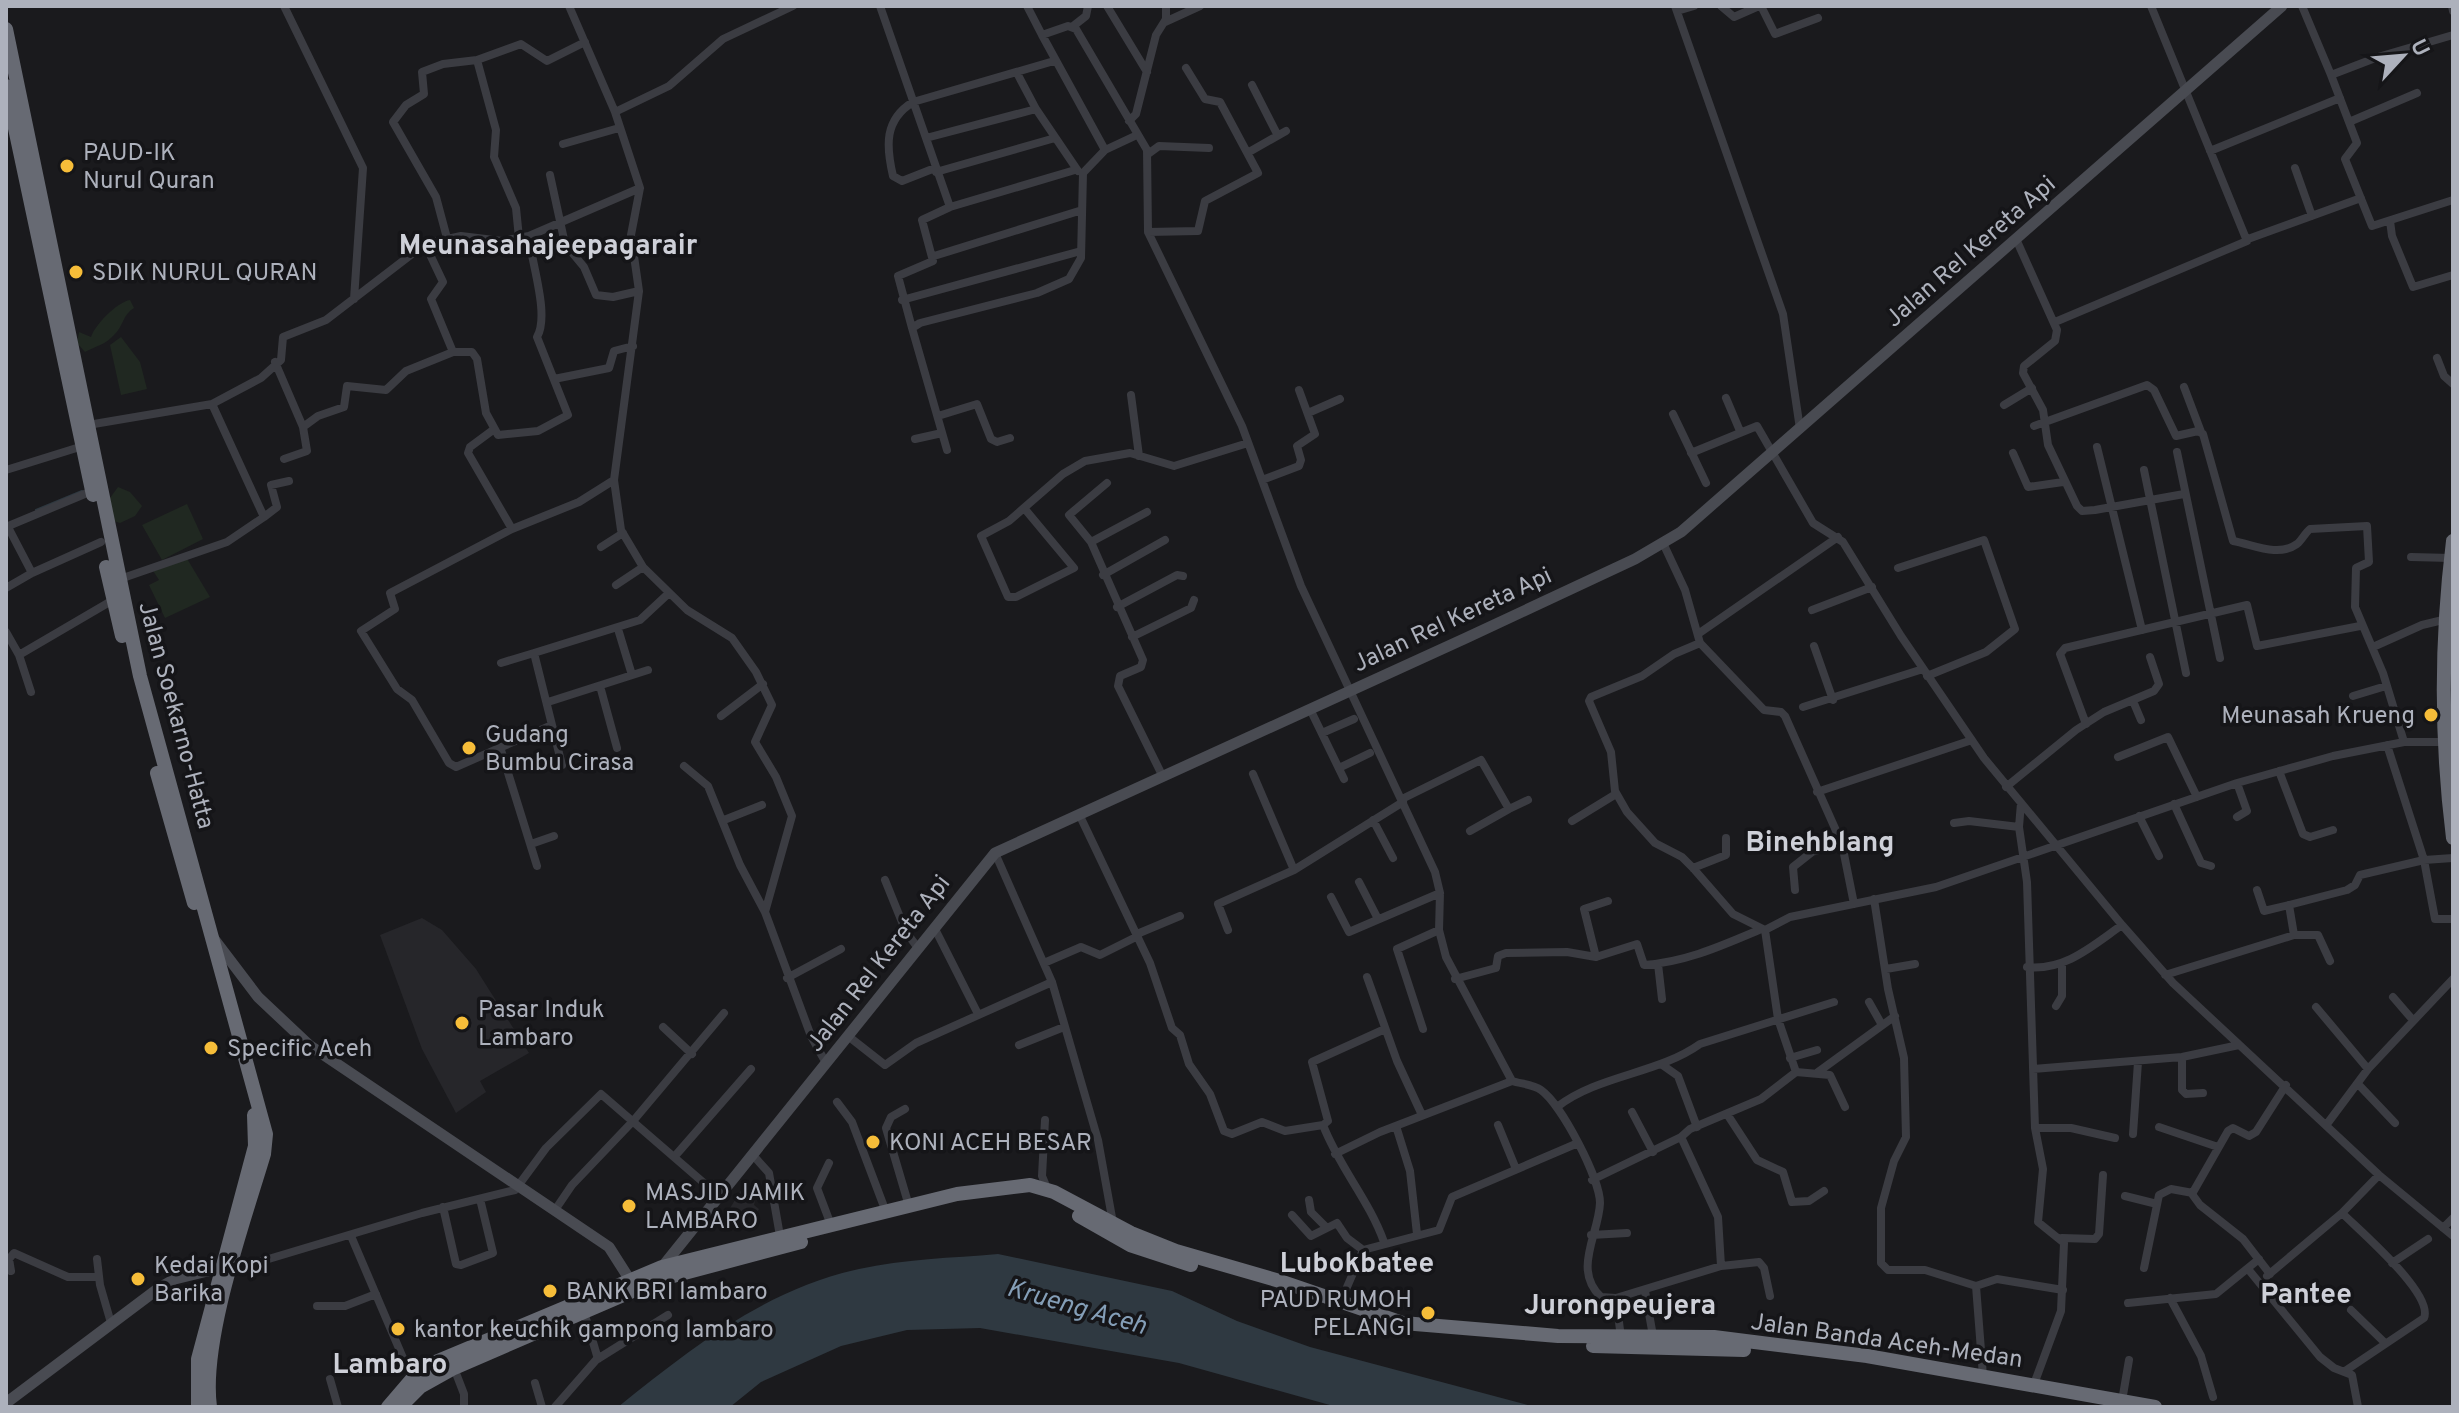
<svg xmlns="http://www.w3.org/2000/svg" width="2459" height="1413" font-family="Overpass,sans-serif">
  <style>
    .built { fill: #26262a }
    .green { fill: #202821 }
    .water { fill: #2f3941 }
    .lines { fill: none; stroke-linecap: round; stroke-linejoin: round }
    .stream { stroke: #2f3941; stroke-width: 2 }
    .street { stroke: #3b3c42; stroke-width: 8 }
    .secondary { stroke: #494b52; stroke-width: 11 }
    .highway { stroke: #676a73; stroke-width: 14 }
    .poi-dot { fill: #f6bd39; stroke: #151518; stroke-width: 3 }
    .labels { text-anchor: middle; stroke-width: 7; stroke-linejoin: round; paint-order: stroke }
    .poi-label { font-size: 24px; fill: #adb1bc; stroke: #151518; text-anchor: start }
    .street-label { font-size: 24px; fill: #adb1bc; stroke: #151518 }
    .water-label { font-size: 26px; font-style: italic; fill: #849eb7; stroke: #151518 }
    .quarter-label { font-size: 28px; font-weight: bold; fill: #ced0d8; stroke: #151518 }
  </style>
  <rect width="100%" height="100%" fill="#1a1a1d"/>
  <path class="built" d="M422,918L442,930L476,969L529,1053L480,1081L486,1092L456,1113L422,1049L380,935Z
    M743,1187L757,1192L754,1205L759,1209L754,1218L749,1215L739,1220L727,1213Z"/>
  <path class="green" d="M130,300L134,308C123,314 123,327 114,335C105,345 96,346 85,352L77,343L79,332L91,337C95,325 117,302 130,300Z
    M121,337L140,362L147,389L121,395L110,345Z
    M118,487L130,492L142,506L135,516L120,523L114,521L110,498Z
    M187,504L203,539L162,560L142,525Z
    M186,557L210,597L165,618L149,585L159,580L152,569Z"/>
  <path class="water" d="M998,1254L1172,1291L1237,1321L1310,1347L1535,1407H1337L1179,1363L980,1328L907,1330L841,1346L761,1382L730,1407H618C690,1349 766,1289 859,1269C904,1259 952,1258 998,1254Z"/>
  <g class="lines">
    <path class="stream" d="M36,510L82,491"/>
    <path class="street" d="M284,6L363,168L354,299
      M569,6L615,112L640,188L631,235L639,291L614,480L621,530L643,567L687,610L732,638L756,672L772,705L755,742L776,777L792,816L765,912L811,1036L826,1063
      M880,6L950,207L1075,170
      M1027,6L1042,35L1068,26L1076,29L1147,150L1148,232L1242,426L1301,586L1435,872L1440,893L1439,930L1446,957L1512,1081C1521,1084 1533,1084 1541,1090C1562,1105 1600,1179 1600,1203C1599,1234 1572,1270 1601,1297L1616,1298L1621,1338
      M1107,6L1147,72
      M1675,6L1783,314L1800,429
      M1721,6L1734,17L1759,6
      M1761,6L1775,34L1818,18
      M2302,6L2331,75
      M2452,6L2453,11
      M1677,11L1694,6
      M1165,22L1200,6
      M1072,27L1086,16L1088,6
      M1042,35L1105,150
      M2453,35L2378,57L2331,75L2357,143L2345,159L2372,226L2453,200
      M1017,73L1036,109
      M1252,85L1277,134
      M615,112L669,86L723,39L793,6
      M1129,121L1136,114L1156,35L1166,19V6
      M2349,122L2417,93
      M926,138L1036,109L1078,171
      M563,144L619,128
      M2210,151L2340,98
      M1249,152L1286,131
      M1148,154L1159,146L1209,148
      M935,168L902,181L893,176C886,146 884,120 913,102L1054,61
      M2295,168L2312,216
      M936,172L1055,138
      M550,175L565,244L584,267L596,295L613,297L639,291
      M2390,221L2392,236L2413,287L2453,275
      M1148,232L1198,231L1205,201L1258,173L1220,102L1205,99L1186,68
      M447,238L436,197L393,122L406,105L424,94L422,72L443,64L477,60
      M519,238L516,208L494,157L496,130L477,60L521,44L547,61L585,42
      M2016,239L2057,330L2055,341L2024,366L2023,373L2043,410L2048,445L2077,506L2082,511L2095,510L2184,494
      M2248,239L2361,198
      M425,244L443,282L431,299L453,352H472L477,359L486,413L498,435L538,431L568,415L537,337C550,315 531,262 529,236
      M934,256L1079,211
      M902,300L1081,251
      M2055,322L2247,241L2151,6
      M912,328L898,276L933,261L922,220L950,207
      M2437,358L2444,376L2453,384
      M275,362L303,427
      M554,379L609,368L614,351L633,346
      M2184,387L2201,432
      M1131,395L1139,456
      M1726,398L1740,431
      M2004,405L2032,388
      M1308,413L1340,399
      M1673,414L1706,483
      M938,416L977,404L991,439L997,442L1010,438
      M88,425L212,404L261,378L281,360L283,337L326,320L425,244L461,236L502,241L529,236L640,188
      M2034,426L2147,385L2154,390L2176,436L2198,431L2203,434L2233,541C2252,544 2278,558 2297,544C2302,540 2305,533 2310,529L2367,526L2369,562L2356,568L2355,607L2383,673L2404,742
      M493,430L470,447L468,453L512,529L579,502L614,480
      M915,439L942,433
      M2097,447L2142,630
      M947,450L912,328L920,323L1037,293L1069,279L1081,258L1083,173L1105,150L1137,135
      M2177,452L2220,658
      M1691,453L1757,426L1813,523L1843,542L1901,636L1984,758L2122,925L2173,983L2379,1175L2453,1236
      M2013,453L2028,487L2063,482
      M284,459L307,451L303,427L318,416L344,407L347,386L386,390L406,371L453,352
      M6,470L83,446
      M2144,470L2186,673
      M1262,480L1299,466L1301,460L1297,446L1315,434L1299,390
      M1107,483L1069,515L1091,542L1143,660L1141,667L1120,676L1118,686L1163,777
      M1024,508L1074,568L1016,597H1008L981,536L1009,521L1063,474L1085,461L1130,453L1174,466L1248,443
      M264,517L277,507L271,485L289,481
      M6,527L92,491
      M8,527L32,573L101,542
      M512,529L390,593L395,609L361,631L397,689L412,700L449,763L456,767L552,725
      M1091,542L1147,512
      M1663,543L1685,590L1700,643L1764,710L1781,712L1785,716L1842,844L1854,904
      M601,547L623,533
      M2411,557L2451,558
      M1898,568L1984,540L2015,629L1986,652L1927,676
      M1103,575L1165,540
      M120,579L227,542L264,517L212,404
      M616,585L643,567
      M6,588L32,573
      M1117,607L1177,575L1183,576
      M1812,610L1872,587
      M618,629L632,675
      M6,632L19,655L31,692
      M1698,634L1838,537
      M1132,637L1191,608L1194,600
      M1700,643L1674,654L1642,676L1591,697L1589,701L1611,752L1615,791L1627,812L1655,843L1682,857L1693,868L1733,914L1765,930
      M1814,646L1833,700
      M2373,647L2422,625L2447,619
      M19,655L113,600
      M501,663L534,653
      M600,686L617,748
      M2353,696L2386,686
      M2133,701L2141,720
      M548,702L648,670
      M1803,707L1923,669
      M1310,709L1344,779
      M721,716L763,684
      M2086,724L2060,654L2065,648L2247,605L2257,646L2360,626
      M1322,733L1354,719
      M2387,745L2424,860L2453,858
      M500,747L537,866
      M2118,757L2168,737L2197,797
      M562,765L534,653L640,620L669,593
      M684,766L708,786L740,865L765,912
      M1339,768L1370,753
      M2279,771L2303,834L2310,837L2333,830
      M1253,774L1294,870
      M2006,787L2076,730L2104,712L2154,691L2159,684L2150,657
      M1817,792L1972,740
      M1402,799L1481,760L1509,809L1470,831
      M2021,803L2019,827L2027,882L2035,1128L2043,1169L2038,1222L2064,1243L2061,1311L2034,1384
      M2174,804L2201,863L2211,866
      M1509,809L1528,800
      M1079,814L1150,963L1172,1028L1180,1035L1189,1064L1210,1094L1224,1131L1232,1134L1262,1122L1285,1131L1323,1125C1339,1167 1369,1200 1384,1242
      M2139,816L2159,856
      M2237,817L2247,811L2237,783
      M724,820L762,805
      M1373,820L1393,858
      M1572,821L1616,794
      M1954,823L1969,821L2019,827
      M531,844L554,836
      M995,853L1052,982L1098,1140L1113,1223
      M1693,868L1726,855V838
      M885,880L906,932L918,948
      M1359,882L1377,917
      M1795,890L1793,867L1812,852L1842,844
      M2257,890L2264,911L2289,905
      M1331,897L1349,932L1440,893
      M1874,899L1888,989L1904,1058L1906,1137L1894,1161L1881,1208V1263L1888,1270H1925L1976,1286L1997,1279L2063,1290
      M934,927L978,1014
      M1228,930L1218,904L1294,870L1403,802
      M1137,934L1180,916
      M2294,935H2318L2330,961
      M1596,957L1584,909L1608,901
      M1044,963L1081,947L1100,955L1138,936
      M1658,964L1662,999
      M2027,967C2065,971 2092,946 2122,925
      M1886,969L1915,964
      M2165,975L2294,935L2289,905L2347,890L2355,885L2360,875L2424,860L2435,919H2453
      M1367,977L1397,1061L1422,1115
      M787,978L841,949
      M1455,979L1496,968L1498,956L1506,953L1567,952L1596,957L1637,944L1644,965C1686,962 1721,946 1759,930
      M2393,997L2412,1019
      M1869,1002L1882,1025
      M2056,1006L2062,996V964
      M2316,1007L2368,1069
      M663,1027L692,1054
      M1423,1029L1397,949L1439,930
      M848,1036L885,1065L916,1043L1052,982
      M1019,1045L1064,1027
      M2182,1057V1090L2186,1094L2203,1093
      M1790,1058L1817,1050
      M1661,1064L1678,1076L1697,1127
      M2033,1069L2182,1057L2239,1045
      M1818,1072L1895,1016
      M2358,1084L2395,1123
      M837,1102L852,1122L886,1212
      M1557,1107C1598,1075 1658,1074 1700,1044L1834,1002
      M1845,1107L1830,1075L1796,1072L1778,1019L1765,930L1790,917L1936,887L2237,783L2333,756L2404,742H2446
      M905,1109L891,1117L886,1128L909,1206
      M1632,1112L1653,1152
      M1727,1114L1757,1160L1783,1172L1792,1202L1809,1201L1824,1191
      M1045,1120L1042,1176L1047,1188
      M2327,1124L2368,1069L2453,979
      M1323,1125L1328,1121L1312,1062L1385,1029
      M1498,1125L1516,1169
      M1396,1126L1410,1171L1417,1234
      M2159,1127L2218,1147
      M2035,1128H2071L2115,1138
      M2133,1134L2138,1062
      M752,1154L769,1173L780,1236
      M1335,1154L1380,1132L1512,1081
      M675,1156L751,1069
      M829,1163L817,1188L831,1225
      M1592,1180L1681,1137
      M2125,1196L2157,1204
      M1309,1200L1311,1212L1326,1227
      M443,1207L456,1264L461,1265L493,1253L480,1199
      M555,1210L572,1185L634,1120L724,1013
      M2342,1213C2360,1231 2434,1294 2424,1318L2345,1371
      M1292,1215L1311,1236L1337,1223L1347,1238L1363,1250
      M2443,1228L2453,1218
      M1591,1235L1627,1233
      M351,1236L412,1379
      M2062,1238L2095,1239L2099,1234L2103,1175
      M97,1259L100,1285L111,1323
      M2392,1263L2428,1239
      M1721,1266L1718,1217L1681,1137L1690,1129L1761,1099L1796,1072
      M2144,1268L2159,1195L2171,1189L2193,1193
      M2248,1269L2320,1357L2334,1368L2352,1375L2358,1407
      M232,1270L422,1213L515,1190L546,1148L601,1094L719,1196
      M11,1271L9,1259L14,1253L68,1277H98
      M2270,1274L2243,1239L2200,1205L2192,1194L2228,1131L2233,1128L2249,1136L2256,1132L2286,1085
      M2267,1276L2342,1213L2379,1175
      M1976,1286L1983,1376
      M1645,1291L1653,1336
      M1616,1298L1721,1266L1759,1262L1764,1268L1770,1296
      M2170,1298L2201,1356L2213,1397
      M1341,1301L1363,1250L1439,1230L1452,1197L1578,1143
      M2128,1303L2216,1294L2259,1259
      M317,1306H345L376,1294
      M2351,1310L2383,1341
      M584,1312L598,1359
      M454,1368L464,1394V1407
      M330,1379L338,1407
      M535,1383L542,1407
      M2122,1401L2129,1360
      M555,1407L596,1360L668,1315"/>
    <path class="secondary" d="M214,939L258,997L309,1045L609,1247L630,1280
      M663,1266L995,853L1466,638L1635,559L1681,532L2282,6
      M6,1403L159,1288L175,1279L220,1268"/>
    <path class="highway" d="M6,29L140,676L266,1134L264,1154C244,1221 201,1340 210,1407
      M6,86L93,495
      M2453,541C2441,638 2441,742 2453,838
      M106,567L122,636
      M157,773L194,903
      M1079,1216L1130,1245L1191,1265
      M1593,1346L1744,1350
      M198,1407V1359L255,1146L254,1115
      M388,1407L412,1379L438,1361L662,1267L957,1194L1030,1185L1054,1192L1131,1233L1176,1251L1283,1282L1403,1323L1558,1336L1714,1337L1867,1356L2155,1407
      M400,1407L420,1387L454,1368L658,1280L801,1242"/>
  </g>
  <g class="poi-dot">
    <circle cx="67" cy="166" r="8"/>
    <circle cx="76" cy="272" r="8"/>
    <circle cx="2431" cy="715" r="8"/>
    <circle cx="469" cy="748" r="8"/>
    <circle cx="462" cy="1023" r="8"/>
    <circle cx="211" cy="1048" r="8"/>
    <circle cx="873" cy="1142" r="8"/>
    <circle cx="629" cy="1206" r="8"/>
    <circle cx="138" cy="1279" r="8"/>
    <circle cx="550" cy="1291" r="8"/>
    <circle cx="1428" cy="1313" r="8"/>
    <circle cx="398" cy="1329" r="8"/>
  </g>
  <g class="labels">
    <g class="poi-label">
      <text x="83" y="160">PAUD-IK<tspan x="83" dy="28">Nurul Quran</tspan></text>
      <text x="92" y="280">SDIK NURUL QURAN</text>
      <text x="2415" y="723" text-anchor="end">Meunasah Krueng</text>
      <text x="485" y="742">Gudang<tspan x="485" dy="28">Bumbu Cirasa</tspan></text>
      <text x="478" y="1017">Pasar Induk<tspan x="478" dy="28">Lambaro</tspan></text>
      <text x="227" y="1056">Specific Aceh</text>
      <text x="889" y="1150">KONI ACEH BESAR</text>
      <text x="645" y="1200">MASJID JAMIK<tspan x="645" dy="28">LAMBARO</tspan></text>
      <text x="154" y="1273">Kedai Kopi<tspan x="154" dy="28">Barika</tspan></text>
      <text x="566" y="1299">BANK BRI lambaro</text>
      <text x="1412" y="1307" text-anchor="end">PAUD RUMOH<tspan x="1412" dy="28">PELANGI</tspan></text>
      <text x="414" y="1337">kantor keuchik gampong lambaro</text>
    </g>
    <g class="street-label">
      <text transform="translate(1970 251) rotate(-41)" y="8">Jalan Rel Kereta Api</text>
      <text transform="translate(1452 619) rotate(-25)" y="8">Jalan Rel Kereta Api</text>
      <text transform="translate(177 715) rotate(75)" y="8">Jalan Soekarno-Hatta</text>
      <text transform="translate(878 963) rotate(-52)" y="8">Jalan Rel Kereta Api</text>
      <text transform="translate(1887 1340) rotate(8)" y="8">Jalan Banda Aceh-Medan</text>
    </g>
    <g class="water-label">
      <text transform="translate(1077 1306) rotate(16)" y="9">Krueng Aceh</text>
    </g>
    <g class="quarter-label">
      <text x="548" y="254">Meunasahajeepagarair</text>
      <text x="1820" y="851">Binehblang</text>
      <text x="1357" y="1272">Lubokbatee</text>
      <text x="2306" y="1303">Pantee</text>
      <text x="1620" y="1314">Jurongpeujera</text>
      <text x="390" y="1373">Lambaro</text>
    </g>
  </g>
  <rect width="2459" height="1413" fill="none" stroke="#adb1bc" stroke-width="16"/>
  <g transform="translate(2403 56) rotate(64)" stroke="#151518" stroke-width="6" paint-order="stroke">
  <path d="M0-6L14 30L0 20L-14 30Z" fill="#adb1bc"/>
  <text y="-12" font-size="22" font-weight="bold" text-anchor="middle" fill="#adb1bc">U</text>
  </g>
</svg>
